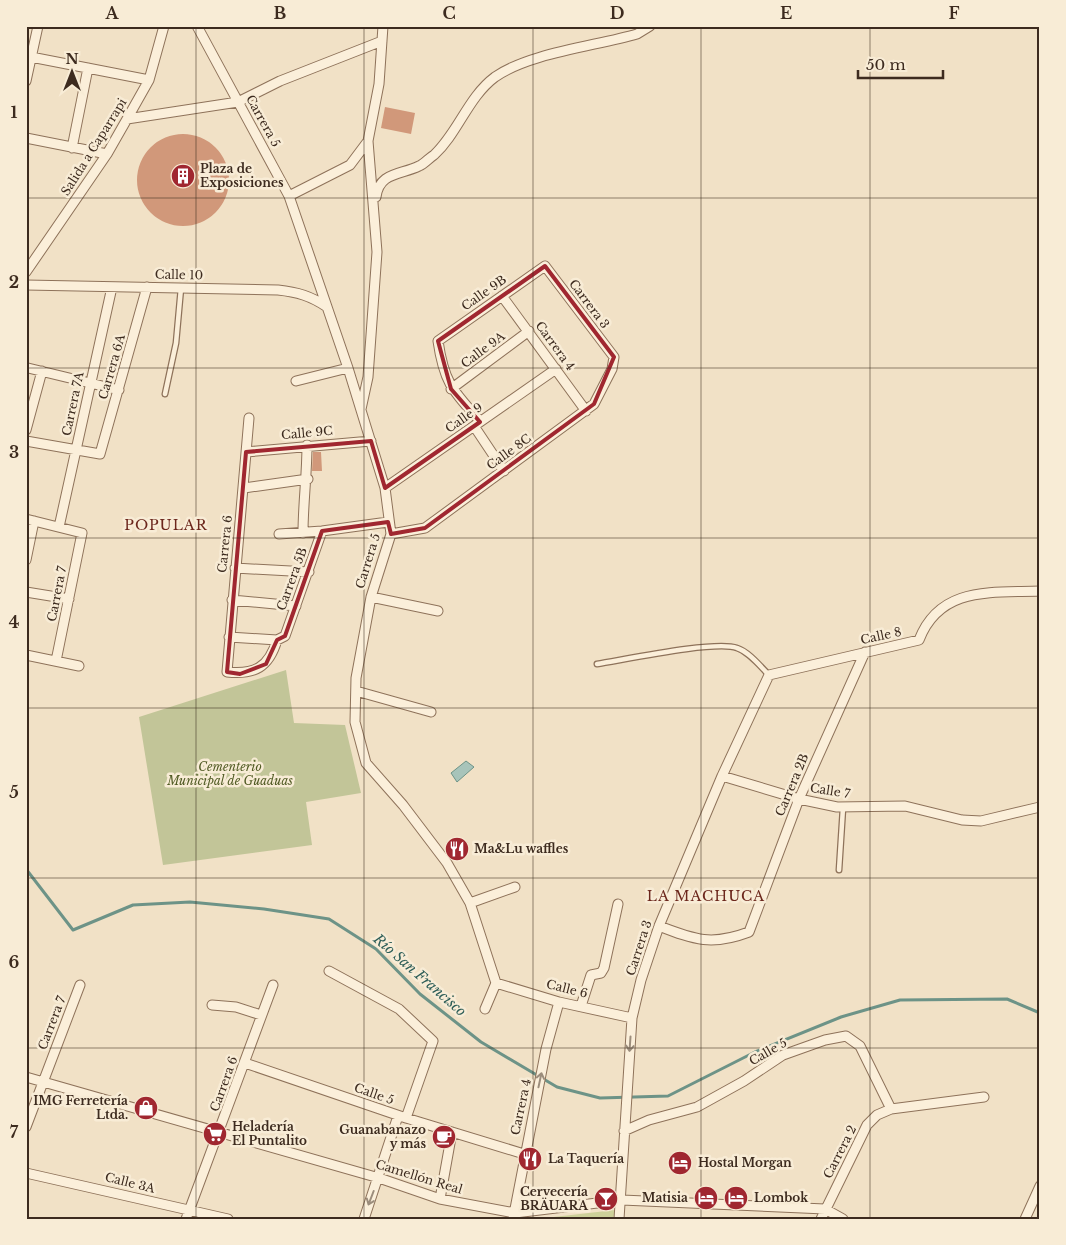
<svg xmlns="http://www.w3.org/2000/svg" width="1066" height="1245" font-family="'Libre Baskerville',serif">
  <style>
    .green { fill: #cdd099 }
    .cemetery { fill: #c2c598 }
    .water { fill: #a8c4ba; stroke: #6d9387 }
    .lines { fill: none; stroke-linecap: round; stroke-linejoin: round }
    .stream { stroke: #6d9387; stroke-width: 3 }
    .building { fill: #d1987a }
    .lane-casing { stroke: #8e725a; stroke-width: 7 }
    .street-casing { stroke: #8e725a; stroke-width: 11 }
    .lane { stroke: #fbefda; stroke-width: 4.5 }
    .street { stroke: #fbefda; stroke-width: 9 }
    .oneway { stroke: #9c8d7c }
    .marked { fill: none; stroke: #a02730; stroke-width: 4; stroke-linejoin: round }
    .grid { fill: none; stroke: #3d2b1f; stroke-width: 1; stroke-opacity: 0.55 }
    .labels { text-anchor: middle; stroke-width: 5; stroke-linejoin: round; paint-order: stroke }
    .street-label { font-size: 12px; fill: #3d2b1f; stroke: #f8ecd6 }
    .poi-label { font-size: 12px; font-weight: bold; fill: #3d2b1f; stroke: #f8ecd6; text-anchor: start }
    .park-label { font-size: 12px; font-style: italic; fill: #515b24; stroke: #f8ecd6 }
    .neighbourhood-label { font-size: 14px; letter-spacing: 1px; fill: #6c271c; stroke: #f8ecd6 }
    .water-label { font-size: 14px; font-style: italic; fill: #2d5d57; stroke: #f8ecd6 }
    .neatline { fill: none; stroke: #3d2b1f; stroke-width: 2 }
    .grid-label { font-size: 16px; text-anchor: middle; font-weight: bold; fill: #3d2b1f }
  </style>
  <rect width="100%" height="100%" fill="#f1e1c6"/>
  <path class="green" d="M615,1210L613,1219H536Z"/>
  <path class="cemetery" d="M286,670L294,723L345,725L361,793L306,802L312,845L163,865L139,717Z"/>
  <path class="water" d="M466,761L474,767L457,782L451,773Z"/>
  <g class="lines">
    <path class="stream" d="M26,869L73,930L133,905L190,902L264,909L329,919L376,949L420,994L481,1042L557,1087L600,1098L668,1096L755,1052L841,1017L900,1000L1007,999L1040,1013"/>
  </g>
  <path class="building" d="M385,107L415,113L411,134L381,128Z
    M137 180a46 46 0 1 1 92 0a46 46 0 1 1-92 0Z
    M313,452H321L322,471H312Z"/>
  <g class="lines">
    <g class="lane-casing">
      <path id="lane" d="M165,394L176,343L181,288
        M597,664C623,660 716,640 737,648C749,652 760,666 769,675
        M839,870L843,808"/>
    </g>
    <g class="street-casing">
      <path id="street" d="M197,26L289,196L348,368L385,488L391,534L371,597L356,678L355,722L366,763L403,805L447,863L470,903L496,983L485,1009
        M31,57L149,80
        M26,81L38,26
        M127,119L238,102L280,81L382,41
        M26,138L107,154
        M72,148L88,68
        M289,196L350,165L368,141
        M376,197C379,172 401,175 419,166C424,164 429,158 434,155C458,133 468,97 495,77C529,53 596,46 637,34L650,26
        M26,272L107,154L127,119L149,80L164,26
        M26,285L278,290C297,292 311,296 327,307
        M502,296L586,411
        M28,368L119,390
        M296,381L348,368
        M451,389L529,331
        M361,409L368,377L377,252L368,141L379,84L383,26
        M249,418L227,672C255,675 269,667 277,640
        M474,426L504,471
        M26,430L42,371
        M26,441L100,454L147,287
        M246,452L371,441
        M244,488L308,479
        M385,488L556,369
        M26,519L82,533L56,661
        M59,527L112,287
        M303,533C303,504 307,475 307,445
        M279,534L322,531L388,522
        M391,534L425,528L594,404L612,369L614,357L545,266L438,341C444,383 453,391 480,421
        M26,560L34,521
        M235,568L309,572
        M26,592L69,599
        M371,597L438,611
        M232,600L296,606
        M229,637L277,640L285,636L322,531
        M26,655L79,666
        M356,691L431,712
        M722,776L799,799L837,807L905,806L962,820L981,821L1040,807
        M470,903L515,887
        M659,926C695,940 712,946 749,932L799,799L865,652
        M329,971L399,1009L433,1041L406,1118
        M496,983L559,1002L632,1018
        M212,1005L236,1007L261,1015
        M581,1006L591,975L601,973L604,968L618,904
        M245,1063L406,1118L524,1154
        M26,1077L379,1178L440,1199L515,1213L622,1200L825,1209L843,1219
        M26,1127L80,985
        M624,1131L649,1120L697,1107L744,1081L783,1055L825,1040L846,1036L860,1046L891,1109
        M26,1173L228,1219
        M440,1199L452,1132
        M186,1219L273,985
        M364,1219L398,1116
        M513,1219L546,1049L559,1002
        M619,1219L632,1018L641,980L659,926L722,776L769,675L919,640C940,586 991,593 1040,591
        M821,1219L867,1125L877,1115L891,1109L984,1097
        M1025,1219L1040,1186"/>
    </g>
    <use href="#lane" class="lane"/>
    <use href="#street" class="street"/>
  </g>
  <defs><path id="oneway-shaft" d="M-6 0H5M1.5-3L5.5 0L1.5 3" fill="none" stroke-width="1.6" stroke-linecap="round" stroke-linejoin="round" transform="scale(1.25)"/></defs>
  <g class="oneway">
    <use href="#oneway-shaft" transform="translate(630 1044) rotate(94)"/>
    <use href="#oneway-shaft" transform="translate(540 1080) rotate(-78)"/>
    <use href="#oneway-shaft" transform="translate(371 1198) rotate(111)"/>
  </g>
  <path class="marked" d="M545,266L614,357L594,404L425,528L391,534L388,522L322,531L285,636L277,640L266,664L240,674L227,672L246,452L371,441L385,488L480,422L451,389L438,341Z"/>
  <path class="grid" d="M196,26V1219M364,26V1219M533,26V1219M701,26V1219M870,26V1219M26,198H1040M26,368H1040M26,538H1040M26,708H1040M26,878H1040M26,1048H1040"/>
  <defs>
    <g id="building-disc" transform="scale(1.25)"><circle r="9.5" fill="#a02730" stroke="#f8ecd6"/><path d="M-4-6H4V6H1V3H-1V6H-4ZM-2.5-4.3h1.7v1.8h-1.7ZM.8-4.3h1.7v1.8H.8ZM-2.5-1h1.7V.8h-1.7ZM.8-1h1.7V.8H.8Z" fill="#fff"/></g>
    <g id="restaurant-disc" transform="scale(1.25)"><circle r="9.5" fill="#a02730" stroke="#f8ecd6"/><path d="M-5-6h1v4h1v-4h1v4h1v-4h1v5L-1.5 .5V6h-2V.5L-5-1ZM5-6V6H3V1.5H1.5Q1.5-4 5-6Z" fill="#fff"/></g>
    <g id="shop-disc" transform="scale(1.25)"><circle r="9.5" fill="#a02730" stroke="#f8ecd6"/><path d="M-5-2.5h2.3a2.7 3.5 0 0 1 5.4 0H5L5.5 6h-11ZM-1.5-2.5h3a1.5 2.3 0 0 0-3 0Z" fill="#fff"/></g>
    <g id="supermarket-disc" transform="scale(1.25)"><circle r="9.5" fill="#a02730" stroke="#f8ecd6"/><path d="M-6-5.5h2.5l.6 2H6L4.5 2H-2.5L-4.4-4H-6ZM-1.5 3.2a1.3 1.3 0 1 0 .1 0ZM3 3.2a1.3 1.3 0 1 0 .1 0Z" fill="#fff"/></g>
    <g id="cafe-disc" transform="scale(1.25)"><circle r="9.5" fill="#a02730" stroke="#f8ecd6"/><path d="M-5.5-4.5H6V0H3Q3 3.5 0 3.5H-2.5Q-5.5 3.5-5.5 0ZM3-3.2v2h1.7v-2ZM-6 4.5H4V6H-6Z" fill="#fff"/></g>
    <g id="hotel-disc" transform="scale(1.25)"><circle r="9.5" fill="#a02730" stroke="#f8ecd6"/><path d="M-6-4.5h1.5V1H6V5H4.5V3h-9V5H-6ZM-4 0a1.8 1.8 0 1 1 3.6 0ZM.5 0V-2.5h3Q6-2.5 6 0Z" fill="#fff"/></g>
    <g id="bar-disc" transform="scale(1.25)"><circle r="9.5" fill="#a02730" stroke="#f8ecd6"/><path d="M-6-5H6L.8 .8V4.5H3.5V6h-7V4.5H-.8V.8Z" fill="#fff"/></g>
  </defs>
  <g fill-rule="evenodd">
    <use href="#building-disc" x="183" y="176"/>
    <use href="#restaurant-disc" x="457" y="849"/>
    <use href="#shop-disc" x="146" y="1108"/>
    <use href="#supermarket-disc" x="215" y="1134"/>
    <use href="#cafe-disc" x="444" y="1137"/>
    <use href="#restaurant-disc" x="530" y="1159"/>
    <use href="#hotel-disc" x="680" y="1163"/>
    <use href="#hotel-disc" x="706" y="1198"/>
    <use href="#hotel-disc" x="736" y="1198"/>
    <use href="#bar-disc" x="606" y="1199"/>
  </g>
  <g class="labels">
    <g class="street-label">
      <text transform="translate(263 121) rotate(61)" y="4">Carrera 5</text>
      <text transform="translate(94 147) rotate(-58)" y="4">Salida a Caparrapi</text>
      <text transform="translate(179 275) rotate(1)" y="4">Calle 10</text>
      <text transform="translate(484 293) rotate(-35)" y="4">Calle 9B</text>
      <text transform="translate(589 304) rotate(53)" y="4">Carrera 3</text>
      <text transform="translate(555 346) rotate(54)" y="4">Carrera 4</text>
      <text transform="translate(483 350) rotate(-37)" y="4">Calle 9A</text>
      <text transform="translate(112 367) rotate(-74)" y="4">Carrera 6A</text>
      <text transform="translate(73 404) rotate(-78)" y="4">Carrera 7A</text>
      <text transform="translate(464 418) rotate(-35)" y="4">Calle 9</text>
      <text transform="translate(307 433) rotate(-5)" y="4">Calle 9C</text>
      <text transform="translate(509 452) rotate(-36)" y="4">Calle 8C</text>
      <text transform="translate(225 544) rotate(-84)" y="4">Carrera 6</text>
      <text transform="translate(368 561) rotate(-73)" y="4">Carrera 5</text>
      <text transform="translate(292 579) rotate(-70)" y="4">Carrera 5B</text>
      <text transform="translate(57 594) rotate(-79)" y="4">Carrera 7</text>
      <text transform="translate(881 636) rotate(-12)" y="4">Calle 8</text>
      <text transform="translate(792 785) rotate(-67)" y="4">Carrera 2B</text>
      <text transform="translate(830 791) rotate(9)" y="4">Calle 7</text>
      <text transform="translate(639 948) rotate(-72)" y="4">Carrera 3</text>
      <text transform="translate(567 989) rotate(14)" y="4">Calle 6</text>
      <text transform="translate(52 1023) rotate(-69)" y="4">Carrera 7</text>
      <text transform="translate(768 1052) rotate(-30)" y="4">Calle 5</text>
      <text transform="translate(224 1084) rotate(-70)" y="4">Carrera 6</text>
      <text transform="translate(374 1094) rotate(19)" y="4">Calle 5</text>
      <text transform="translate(521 1107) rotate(-78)" y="4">Carrera 4</text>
      <text transform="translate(840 1152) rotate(-63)" y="4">Carrera 2</text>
      <text transform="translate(419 1177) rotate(17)" y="4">Camellón Real</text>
      <text transform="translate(130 1183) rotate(14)" y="4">Calle 3A</text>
    </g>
    <g class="poi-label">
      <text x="200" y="173">Plaza de<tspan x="200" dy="14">Exposiciones</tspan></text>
      <text x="474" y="853">Ma&amp;Lu waffles</text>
      <text x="128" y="1105" text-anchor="end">IMG Ferretería<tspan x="128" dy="14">Ltda.</tspan></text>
      <text x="232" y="1131">Heladería<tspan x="232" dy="14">El Puntalito</tspan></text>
      <text x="426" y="1134" text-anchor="end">Guanabanazo<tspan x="426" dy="14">y más</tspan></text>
      <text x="548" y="1163">La Taquería</text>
      <text x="698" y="1167">Hostal Morgan</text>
      <text x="588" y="1196" text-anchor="end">Cervecería<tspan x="588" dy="14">BRÄUARA</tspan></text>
      <text x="688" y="1202" text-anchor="end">Matisia</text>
      <text x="754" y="1202">Lombok</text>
    </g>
    <g class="park-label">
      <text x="230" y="771">Cementerio<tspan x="230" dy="14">Municipal de Guaduas</tspan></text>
    </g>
    <g class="neighbourhood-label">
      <text x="166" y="530">POPULAR</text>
      <text x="706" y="901">LA MACHUCA</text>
    </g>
    <g class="water-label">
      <text transform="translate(420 975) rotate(41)" y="5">Río San Francisco</text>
    </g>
  </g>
  <rect width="1066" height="1245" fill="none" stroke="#f8ecd6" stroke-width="55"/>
  <g transform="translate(72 72)" stroke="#f8ecd6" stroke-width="4" paint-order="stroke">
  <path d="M0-4L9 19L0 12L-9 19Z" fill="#3d2b1f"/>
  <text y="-8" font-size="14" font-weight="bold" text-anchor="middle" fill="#3d2b1f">N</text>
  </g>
  <path d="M858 70v8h85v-8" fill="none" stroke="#3d2b1f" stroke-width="2.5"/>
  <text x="866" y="70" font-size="15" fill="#3d2b1f" stroke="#f8ecd6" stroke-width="4" paint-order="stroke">50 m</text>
  <rect x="28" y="28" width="1010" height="1190" class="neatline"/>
  <g class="grid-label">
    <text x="112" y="19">A</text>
    <text x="280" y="19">B</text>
    <text x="449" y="19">C</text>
    <text x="617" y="19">D</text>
    <text x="786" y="19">E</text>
    <text x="954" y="19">F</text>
    <text x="14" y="118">1</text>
    <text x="14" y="288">2</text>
    <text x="14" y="458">3</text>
    <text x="14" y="628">4</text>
    <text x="14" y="798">5</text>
    <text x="14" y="968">6</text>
    <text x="14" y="1138">7</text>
  </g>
</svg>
